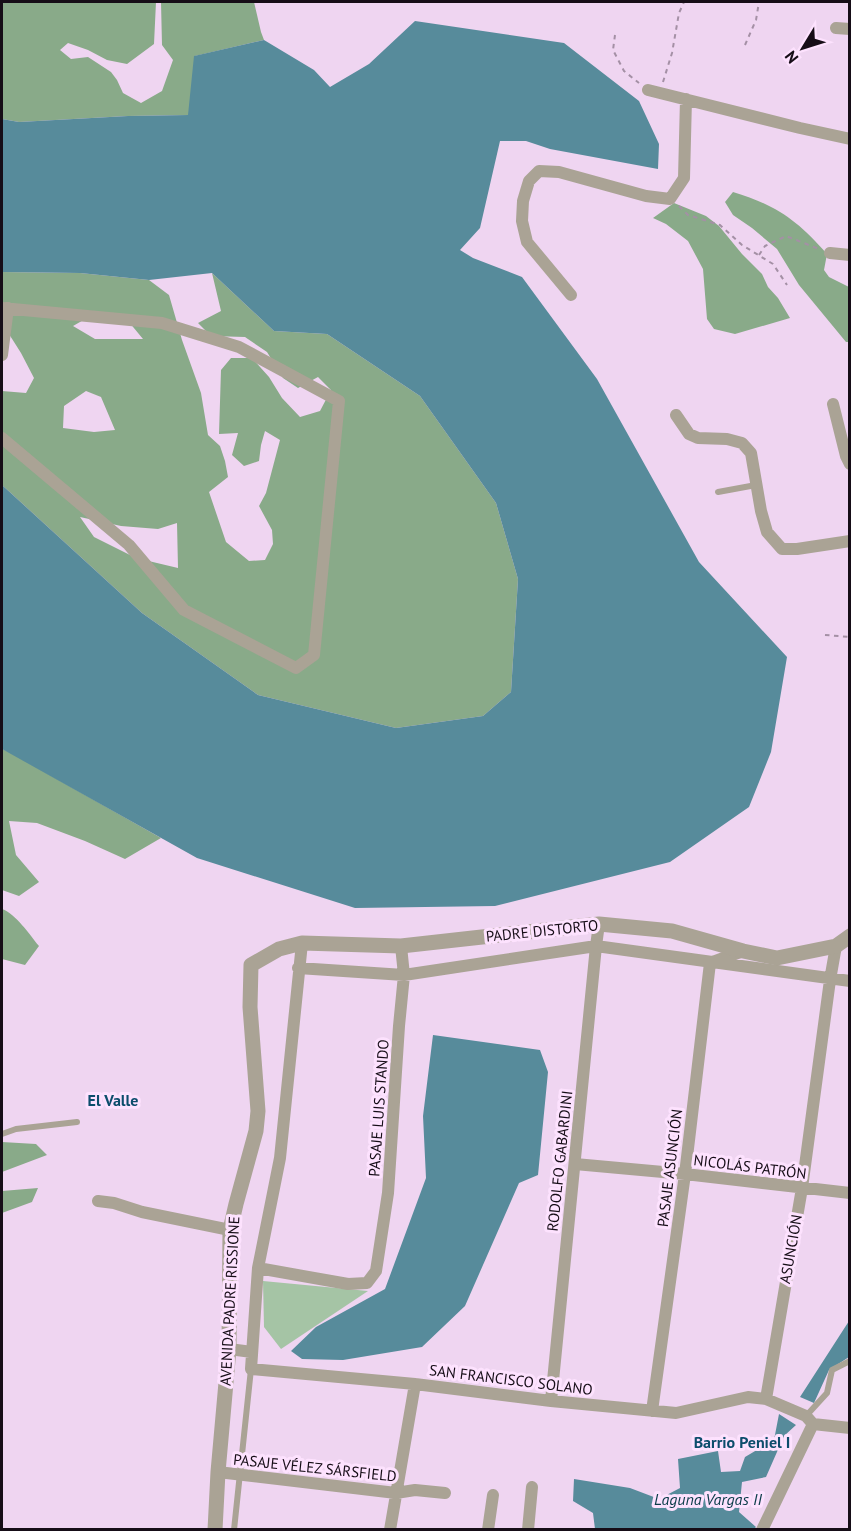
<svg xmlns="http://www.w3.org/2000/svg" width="851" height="1531" font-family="'PT Sans',sans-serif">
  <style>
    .green { fill: #a5c4a5 }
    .forest { fill: #89aa89; fill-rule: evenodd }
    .water { fill: #578b9b }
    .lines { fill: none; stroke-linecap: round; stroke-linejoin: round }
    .path { stroke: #a490a5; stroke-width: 2; stroke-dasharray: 4.5 4.5; stroke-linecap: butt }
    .service { stroke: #aaa395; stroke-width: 6 }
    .minor { stroke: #aaa395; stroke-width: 12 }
    .tertiary { stroke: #aaa395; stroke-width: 15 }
    .labels { text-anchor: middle; stroke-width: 6; stroke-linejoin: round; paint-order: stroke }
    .street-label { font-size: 15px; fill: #160d17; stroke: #fde2fe }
    .neighbourhood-label { font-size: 16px; font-weight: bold; fill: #0c4d6c; stroke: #fde2fe }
    .water-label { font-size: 16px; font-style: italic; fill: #0b3c49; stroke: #fde2fe }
  </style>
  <rect width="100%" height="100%" fill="#efd5f1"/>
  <path class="green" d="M263,1281L368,1291L281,1349L264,1327Z"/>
  <path class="forest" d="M2,2H156L154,44L127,64L107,60L88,50L68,43L60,50L71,59L88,57L111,72L117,80L123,93L141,103L162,91L173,60L162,45L161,2H254L261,32L264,40L195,56L189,115L128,116L19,122L2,119Z
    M733,192C776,205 797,220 827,254L824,270L829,277L849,287V342H846L799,285L777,249L752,228L733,215L725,202Z
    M674,203L706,216L719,226L742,254L762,274L768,287L778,298L790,318L735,334L714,329L707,319L703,269L688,241L666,224L653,218Z
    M2,272L80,273L149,280L169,295L182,340L201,393L208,435L220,446L225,461L228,477L209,492L226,542L249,561L265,560L273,544L272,530L259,506L266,493L280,440L265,431L261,445L259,461L244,466L232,455L238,433L219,434L221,370L231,358H252L269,377L282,398L300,417L320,411L331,390L318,377L298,388L283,378L267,352L245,337L211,336L198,323L221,311L212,273L274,331L327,334L420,396L496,503L518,579L511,692L483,716L396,728L258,695L142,613L2,485V391L26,393L34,378L21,353L2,323ZM94,314L124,316L143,339H95L73,326ZM86,391L101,397L115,430L94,432L63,428L64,406ZM80,517L121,526L158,529L177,523L178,568L136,558L94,537Z
    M2,749L11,753L161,838L125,859L85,841L37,823L9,821L16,855L39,882L19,896L2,890Z
    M2,909C16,914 29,934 39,946L25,965L2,959Z
    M2,1142L36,1144L47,1155L2,1172Z
    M38,1188L32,1202L2,1213V1191Z"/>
  <path class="water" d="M415,21L564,43L639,101L659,144L658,169L550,149L526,141H500L480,228L460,250L473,258L522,277L597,379L699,562L787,657L771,752L749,807L670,862L495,906L355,908L197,858L2,749V485L142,613L258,695L396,728L483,716L511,692L518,579L496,503L420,396L327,334L274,331L212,273L149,280L80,273L2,272V119L19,122L128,116L188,115L194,56L264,40L314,70L330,87L369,64Z
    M433,1035L540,1050L548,1072L538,1175L519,1183L465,1306L422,1347L343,1360L302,1359L291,1351L316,1327L385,1289L426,1178L423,1116Z
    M849,1321V1357L829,1370L814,1403L800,1397Z
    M779,1414L796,1425L784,1436L766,1477L742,1482L739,1512L756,1527L754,1529H595L593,1513L573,1501L574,1479L630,1488L659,1499L680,1488L678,1459L718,1451L721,1472L740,1471L745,1457L774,1440Z"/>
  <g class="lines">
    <path class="path" d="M615,35L613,50L624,71L639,83
      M745,45L756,20L759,2
      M663,82L672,53L679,13L684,2
      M679,206L688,215L720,225L742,245L773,264L787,285
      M759,255L765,246L786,236L819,249
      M825,635L850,637"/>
    <path class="service" d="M718,492L756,485
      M2,1134L16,1129L77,1122
      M806,1416L827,1393L832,1370L850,1361
      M234,1530L251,1369"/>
    <path class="minor" d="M836,28L850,29
      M648,90L800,128L850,139
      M830,253L850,255
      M571,295L527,242L522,221L523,201L529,181L539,171L559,172L646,196L670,199L684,178L686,99
      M2,308L162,323L239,347L339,401L314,655L296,668L184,610L129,545L2,438
      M2,355L8,308
      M833,404L846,456L850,464
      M676,415L689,434L698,438L727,439L742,443L751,453L761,511L767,532L782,549H797L850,541
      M302,943L280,1158L258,1268L251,1369L415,1384L551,1401L676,1413L748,1397L766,1399L806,1416L813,1424
      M298,968L404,975L596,946L850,981
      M575,1164L685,1174L850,1193
      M98,1201L114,1203L142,1212L230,1230
      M258,1268L348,1284L367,1283L376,1271L388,1193L399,1026L404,975L401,946
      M229,1349L252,1352
      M766,1399L802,1188L830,980L836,946
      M551,1401L596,946L599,924
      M652,1411L685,1174L710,963L743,951
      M813,1424L850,1428
      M218,1472L396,1493L415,1490L445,1493
      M390,1530L415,1384
      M488,1530L493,1495
      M528,1530L532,1487
      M762,1530L813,1424"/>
    <path class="tertiary" d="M215,1530L218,1472L229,1349L230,1230L236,1204L256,1131L258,1111L250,1007L251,965L279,949L302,943L401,946L599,924L672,931L743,951L777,958L836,946L850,936"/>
  </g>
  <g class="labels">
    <g class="street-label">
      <text transform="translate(542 931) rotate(-6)" y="5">PADRE DISTORTO</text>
      <text transform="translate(379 1108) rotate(-86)" y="5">PASAJE LUIS STANDO</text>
      <text transform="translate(560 1161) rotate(-84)" y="5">RODOLFO GABARDINI</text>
      <text transform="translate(750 1167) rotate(7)" y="5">NICOLÁS PATRÓN</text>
      <text transform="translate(670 1168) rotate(-83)" y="5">PASAJE ASUNCIÓN</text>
      <text transform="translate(791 1249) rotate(-80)" y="5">ASUNCIÓN</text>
      <text transform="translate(230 1301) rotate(-87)" y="5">AVENIDA PADRE RISSIONE</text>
      <text transform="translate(511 1380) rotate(7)" y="5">SAN FRANCISCO SOLANO</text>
      <text transform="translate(315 1468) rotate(6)" y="5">PASAJE VÉLEZ SÁRSFIELD</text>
    </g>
    <g class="neighbourhood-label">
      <text x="113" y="1106">El Valle</text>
      <text x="742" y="1448">Barrio Peniel I</text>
    </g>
    <g class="water-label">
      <text x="708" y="1505">Laguna Vargas II</text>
    </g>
  </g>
  <rect width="851" height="1531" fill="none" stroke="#160d17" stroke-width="6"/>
  <g transform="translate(803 48) rotate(232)" stroke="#fde2fe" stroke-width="4.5" paint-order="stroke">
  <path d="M0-4.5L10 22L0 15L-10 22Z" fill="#160d17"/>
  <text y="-9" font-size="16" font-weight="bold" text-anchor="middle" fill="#160d17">N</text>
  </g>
</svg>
